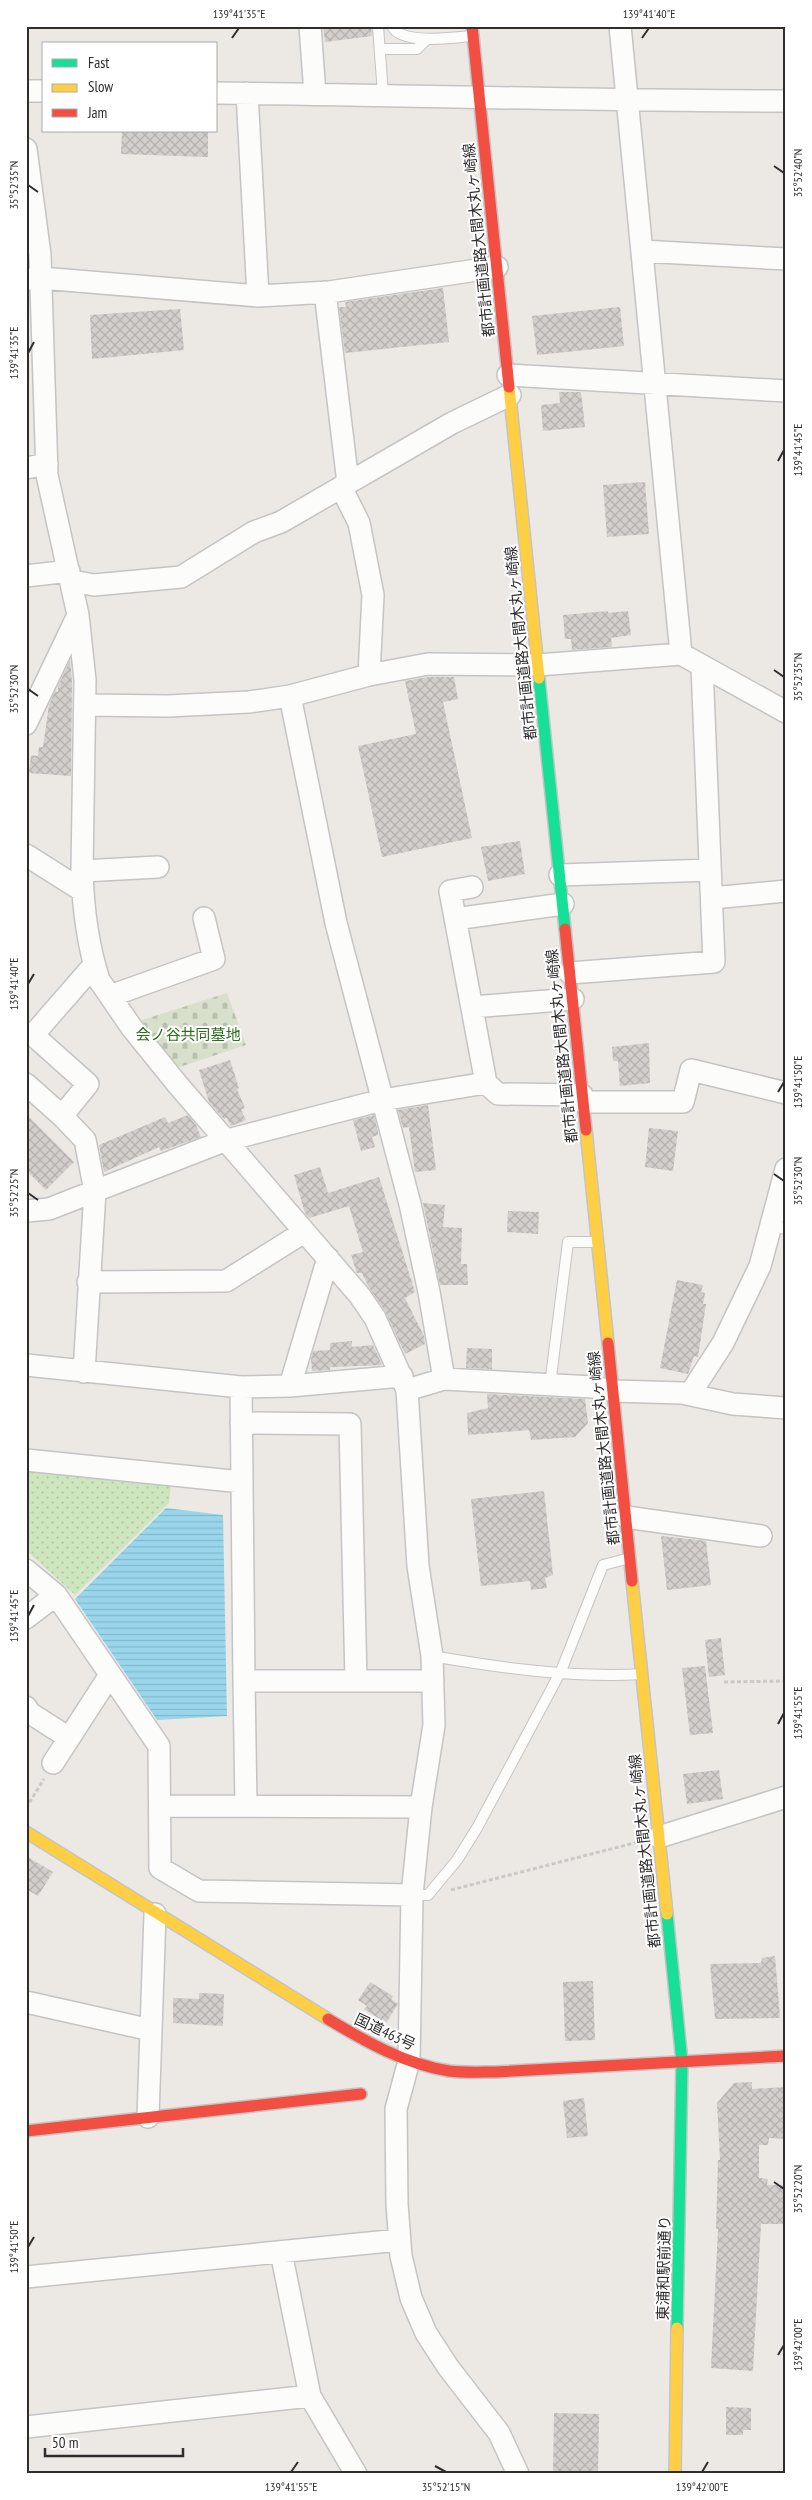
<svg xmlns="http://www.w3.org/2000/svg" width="812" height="2500" font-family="'PT Sans Narrow','Noto Sans JP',sans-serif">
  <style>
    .cemetery { fill: url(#cemetery-stones) }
    .park { fill: url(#park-dots) }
    .water { fill: url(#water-rules) }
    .building { fill: url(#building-cross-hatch) }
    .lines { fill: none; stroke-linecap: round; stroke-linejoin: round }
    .lane-casing { stroke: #c5c4c5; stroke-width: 12 }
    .street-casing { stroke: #c5c4c5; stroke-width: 24 }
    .fast-casing { stroke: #c5c4c5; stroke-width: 14 }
    .slow-casing { stroke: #c5c4c5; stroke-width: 14 }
    .jam-casing { stroke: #c5c4c5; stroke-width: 14 }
    .path { stroke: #c9c9c8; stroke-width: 3; stroke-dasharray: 4 2.5; stroke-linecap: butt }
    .lane { stroke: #fcfcfb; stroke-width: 10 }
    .street { stroke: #fcfcfb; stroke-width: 21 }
    .fast { stroke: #16e098; stroke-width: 11 }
    .slow { stroke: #ffcf43; stroke-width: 11 }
    .jam { stroke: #f24e42; stroke-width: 11 }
    .ticks { fill: none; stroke: #2e2e2e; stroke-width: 2 }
    .labels { text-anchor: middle; stroke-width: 4; stroke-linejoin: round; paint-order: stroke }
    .street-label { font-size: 15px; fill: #2e2e2e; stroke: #fff }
    .park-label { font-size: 15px; fill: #2c6e1b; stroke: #fff }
    .neatline { fill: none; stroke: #2e2e2e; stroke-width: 2 }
    .ticks-label { font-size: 12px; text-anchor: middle; fill: #2e2e2e }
  </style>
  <defs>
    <pattern id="cemetery-stones" width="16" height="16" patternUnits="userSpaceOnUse" patternTransform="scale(1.25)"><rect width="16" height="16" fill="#d8e0cc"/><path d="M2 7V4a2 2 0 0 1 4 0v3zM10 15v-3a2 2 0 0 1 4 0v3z" fill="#bac0b0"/></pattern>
    <pattern id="park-dots" width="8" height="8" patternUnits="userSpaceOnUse" patternTransform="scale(1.25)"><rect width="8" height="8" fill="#cee6be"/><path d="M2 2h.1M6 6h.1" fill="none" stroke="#b1c6a4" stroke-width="1.8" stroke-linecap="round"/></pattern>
    <pattern id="water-rules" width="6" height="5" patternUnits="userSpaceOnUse" patternTransform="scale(1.25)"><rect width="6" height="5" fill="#99d6ec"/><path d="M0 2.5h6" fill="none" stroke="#84b8cb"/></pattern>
    <pattern id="building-cross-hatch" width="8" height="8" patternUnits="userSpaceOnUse" patternTransform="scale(1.25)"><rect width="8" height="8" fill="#d1cecb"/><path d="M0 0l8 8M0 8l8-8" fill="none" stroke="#b4b1af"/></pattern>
  </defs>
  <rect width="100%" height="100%" fill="#ece8e4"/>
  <path class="cemetery" d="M227,993L246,1045L177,1068L139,1021Z"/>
  <path class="park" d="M26,1467L171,1485L169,1503L75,1595L26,1550Z"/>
  <path class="water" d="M166,1508L223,1515L227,1716L157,1720L75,1599Z"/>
  <path class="building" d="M323,26H371L372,36L325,42Z
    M122,131H208V157L121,154Z
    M443,288L449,342L345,353L339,307H346L345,302Z
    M620,307L624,346L537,355L532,316Z
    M180,309L184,350L92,359L90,315Z
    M559,392H581L585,427L543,431L541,405L560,403Z
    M645,482L649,534L607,537L603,485Z
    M608,611V613L628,611L631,635L611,638L612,647L572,650L571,639H565L563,615Z
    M70,660L72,681L71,776L29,773L31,755L38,756L39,747H43L49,705L55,691L58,692V686Z
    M429,677H454L458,699L443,702L472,838L382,857L358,746L416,734L405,681Z
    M520,841L525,874L488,881L481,847Z
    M649,1043L650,1083L620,1086L618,1061H613L612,1047Z
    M230,1060L239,1088L237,1089L245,1108L241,1110L246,1120L231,1126L227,1118L224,1119L209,1102L199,1070Z
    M428,1105L436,1170L415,1172L409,1127L403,1128L398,1110Z
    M26,1114L74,1162L46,1190L26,1170Z
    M188,1115L196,1125L201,1137L161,1151L159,1147L104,1172L99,1145L165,1117L168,1123Z
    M374,1115L378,1132V1135L372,1137L375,1147L361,1151L353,1120Z
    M649,1128L678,1131L673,1171L645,1167Z
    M320,1167L328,1193L379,1177L415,1292L405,1298L424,1336L425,1344L405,1354L385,1311L368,1286L362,1273H357L351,1255L363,1252L349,1206L309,1218L305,1213L294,1175Z
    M423,1203L445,1205L443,1227L462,1228L461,1264H467L468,1285H440Z
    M508,1211L539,1212L538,1234L507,1232Z
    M677,1280L703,1285L701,1292L705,1293L703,1304H706L698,1357L694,1356L688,1374L660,1368Z
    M352,1341V1347L373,1345L382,1365L330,1367V1370L312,1371L311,1359L313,1351L330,1350V1343Z
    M467,1348L492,1349V1369L466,1368Z
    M487,1394L585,1399L588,1423L575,1437L531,1440L529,1430L468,1435L467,1413L488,1408Z
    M544,1491L553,1575L545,1578L547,1588L531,1590L530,1581L481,1586L471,1499Z
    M661,1536L706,1541L711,1585L667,1590Z
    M721,1638L725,1675L709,1677L705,1640Z
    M705,1666L713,1733L690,1735L682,1668Z
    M719,1770L723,1799L687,1804L683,1774Z
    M26,1856L53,1872L38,1896L26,1889Z
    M775,1956L780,2018L715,2019L710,1964L761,1963L762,1958Z
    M593,1981L595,2040L565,2041L563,1982Z
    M370,1982L393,1996L391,1999L398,2004L386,2023L364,2009L367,2006L358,2000Z
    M199,1993L224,1994L223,2026L173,2023V1998L199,1999Z
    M752,2082V2089L786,2087V2139L769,2138L768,2145H759V2178L768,2179L767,2185H786V2224H761L753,2371L711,2368L718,2229H716L718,2160H720L717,2103L734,2083Z
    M584,2098L588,2136L567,2138L563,2101Z
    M726,2407L751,2408V2430H743V2435H726Z
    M554,2413L599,2414L598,2474H553Z"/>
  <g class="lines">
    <g class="lane-casing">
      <path id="lane" d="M378,26L383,95
        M392,26C401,45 453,38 471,36
        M380,49H417L426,40
        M771,1226L786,1229
        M550,1385L568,1242H595
        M432,1656C501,1668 573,1678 642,1674
        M412,1895H428L457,1860L477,1828L561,1671L603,1565L630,1558"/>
    </g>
    <g class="street-casing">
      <path id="street" d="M310,26L315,94
        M620,26L681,654
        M26,91H44
        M216,93C406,95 596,101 786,101
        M247,93L258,296
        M26,149L40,255L47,475L78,615L85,680L82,871C83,907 88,946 99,980L132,1028L178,1085L360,1296L375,1318L407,1390L418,1566L432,1656L434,1725L421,1807L412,1895L409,2061L396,2109L397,2204L401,2256L411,2298L426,2333L448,2367L499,2433L518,2474
        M642,251L786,259
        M28,279L41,278L258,296L329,292L497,267
        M325,292L348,483
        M508,375L786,391
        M26,468L47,464
        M341,487L359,523L373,595L369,675
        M26,576L69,571
        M72,581L94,585L181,577L254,532L281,522L452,423L510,395
        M290,696L336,923L410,1204L429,1292L444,1379
        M86,705L168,706L249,702L290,696L369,675L428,664L538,665L681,654L786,712
        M26,724L78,615
        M26,855L83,891
        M82,871L158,867
        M560,875L710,870
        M472,887L450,891L486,1083L498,1094L582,1095
        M712,898L786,891
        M455,919L563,904
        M94,965L33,1035L88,1084L62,1116L85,1140L95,1191L224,1141L382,1100L486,1083
        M570,973L714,962L702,666
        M110,996L214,959L204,918
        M472,1007L573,999
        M26,1084L62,1116
        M583,1102H683L691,1070L786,1093
        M26,1211L49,1209L95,1191L84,1372
        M88,1282L226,1281L304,1232
        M26,1365L241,1387L290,1386L402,1376
        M290,1386L328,1258
        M241,1387L242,1482
        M407,1390L444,1379L593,1387L614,1391L682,1393L733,1404L786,1408
        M690,1394L723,1343L760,1266L786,1169
        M241,1423L350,1424L356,1681
        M26,1460L242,1482L244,1681H433
        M626,1517L761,1536
        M26,1570L56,1595L159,1746L160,1868L199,1891L412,1895
        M26,1618L56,1595
        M244,1681L246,1806
        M26,1707L30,1713L69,1738
        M53,1763L110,1675
        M160,1806L421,1807
        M659,1837L786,1797
        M26,2002L151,2030
        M148,2117L155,1914
        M281,2252L310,2396L356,2474
        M26,2277L399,2240
        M26,2427L310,2396"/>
    </g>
    <g class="fast-casing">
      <path id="fast" d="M539,678L565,929
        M667,1914L682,2062L677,2328"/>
    </g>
    <g class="slow-casing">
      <path id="slow" d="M509,387L539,678
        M586,1130L608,1343
        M632,1581L667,1914
        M26,1832L328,2019
        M675,2474L677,2328"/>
    </g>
    <g class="jam-casing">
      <path id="jam" d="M472,26L509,387
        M565,929L586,1130
        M608,1343L632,1581
        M328,2019C366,2042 405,2064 449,2071C464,2073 481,2072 496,2072L786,2056
        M26,2131L361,2094"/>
    </g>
    <path class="path" d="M724,1682L786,1681
      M26,1808L44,1779
      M451,1890L638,1842"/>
    <use href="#lane" class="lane"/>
    <use href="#street" class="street"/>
    <use href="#fast" class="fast"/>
    <use href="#slow" class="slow"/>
    <use href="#jam" class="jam"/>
  </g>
  <path class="ticks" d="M232,38L239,28M642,38L649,28M774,166L784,173M28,185L38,192M28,353L34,342M778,461L784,450M774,670L784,677M28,689L38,696M28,984L34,974M778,1092L784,1082M774,1174L784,1181M28,1193L38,1200M28,1616L34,1605M778,1724L784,1713M774,2182L784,2189M28,2247L34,2237M778,2355L784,2345M435,2466L446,2472M291,2472L298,2462M702,2472L708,2462"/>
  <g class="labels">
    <g class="street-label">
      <text transform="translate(479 240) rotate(-96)" y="5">都市計画道路大間木丸ヶ崎線</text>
      <text transform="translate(521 643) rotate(-96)" y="5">都市計画道路大間木丸ヶ崎線</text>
      <text transform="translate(562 1046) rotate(-96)" y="5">都市計画道路大間木丸ヶ崎線</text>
      <text transform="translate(604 1448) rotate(-96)" y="5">都市計画道路大間木丸ヶ崎線</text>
      <text transform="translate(645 1851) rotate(-96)" y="5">都市計画道路大間木丸ヶ崎線</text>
      <text transform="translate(385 2032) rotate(25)" y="5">国道463号</text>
      <text transform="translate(664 2268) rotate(-89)" y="5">東浦和駅前通り</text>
    </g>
    <g class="park-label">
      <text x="188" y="1040">会ノ谷共同墓地</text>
    </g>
  </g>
  <rect width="812" height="2500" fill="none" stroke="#ffffff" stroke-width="55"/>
  <rect x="42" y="42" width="175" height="90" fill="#ffffff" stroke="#ababab"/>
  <rect x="52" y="59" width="25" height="8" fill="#16e098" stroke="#ababab"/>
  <text x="88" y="68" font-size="15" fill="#2e2e2e">Fast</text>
  <rect x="52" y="84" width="25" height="8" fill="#ffcf43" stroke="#ababab"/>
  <text x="88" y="92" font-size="15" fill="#2e2e2e">Slow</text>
  <rect x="52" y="109" width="25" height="8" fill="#f24e42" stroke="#ababab"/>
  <text x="88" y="118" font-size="15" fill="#2e2e2e">Jam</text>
  <path d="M45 2448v8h138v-8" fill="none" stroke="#2e2e2e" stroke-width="2.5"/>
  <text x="52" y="2448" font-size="15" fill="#2e2e2e" stroke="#ffffff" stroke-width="4" paint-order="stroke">50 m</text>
  <rect x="28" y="28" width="756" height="2444" class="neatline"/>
  <g class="ticks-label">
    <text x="239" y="18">139°41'35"E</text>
    <text x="649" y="18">139°41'40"E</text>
    <text transform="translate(798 173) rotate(-90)" y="4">35°52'40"N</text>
    <text transform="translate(14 185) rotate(-90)" y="4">35°52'35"N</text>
    <text transform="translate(14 353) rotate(-90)" y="4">139°41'35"E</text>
    <text transform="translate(798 450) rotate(-90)" y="4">139°41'45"E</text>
    <text transform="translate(798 677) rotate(-90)" y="4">35°52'35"N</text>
    <text transform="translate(14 689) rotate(-90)" y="4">35°52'30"N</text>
    <text transform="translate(14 984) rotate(-90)" y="4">139°41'40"E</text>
    <text transform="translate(798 1082) rotate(-90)" y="4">139°41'50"E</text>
    <text transform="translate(798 1181) rotate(-90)" y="4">35°52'30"N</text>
    <text transform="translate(14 1193) rotate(-90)" y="4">35°52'25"N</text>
    <text transform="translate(14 1616) rotate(-90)" y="4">139°41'45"E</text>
    <text transform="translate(798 1713) rotate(-90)" y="4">139°41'55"E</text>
    <text transform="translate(798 2189) rotate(-90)" y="4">35°52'20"N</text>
    <text transform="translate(14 2247) rotate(-90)" y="4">139°41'50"E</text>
    <text transform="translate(798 2345) rotate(-90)" y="4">139°42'00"E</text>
    <text x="291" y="2491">139°41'55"E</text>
    <text x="446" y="2491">35°52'15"N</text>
    <text x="702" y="2491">139°42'00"E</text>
  </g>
</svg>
